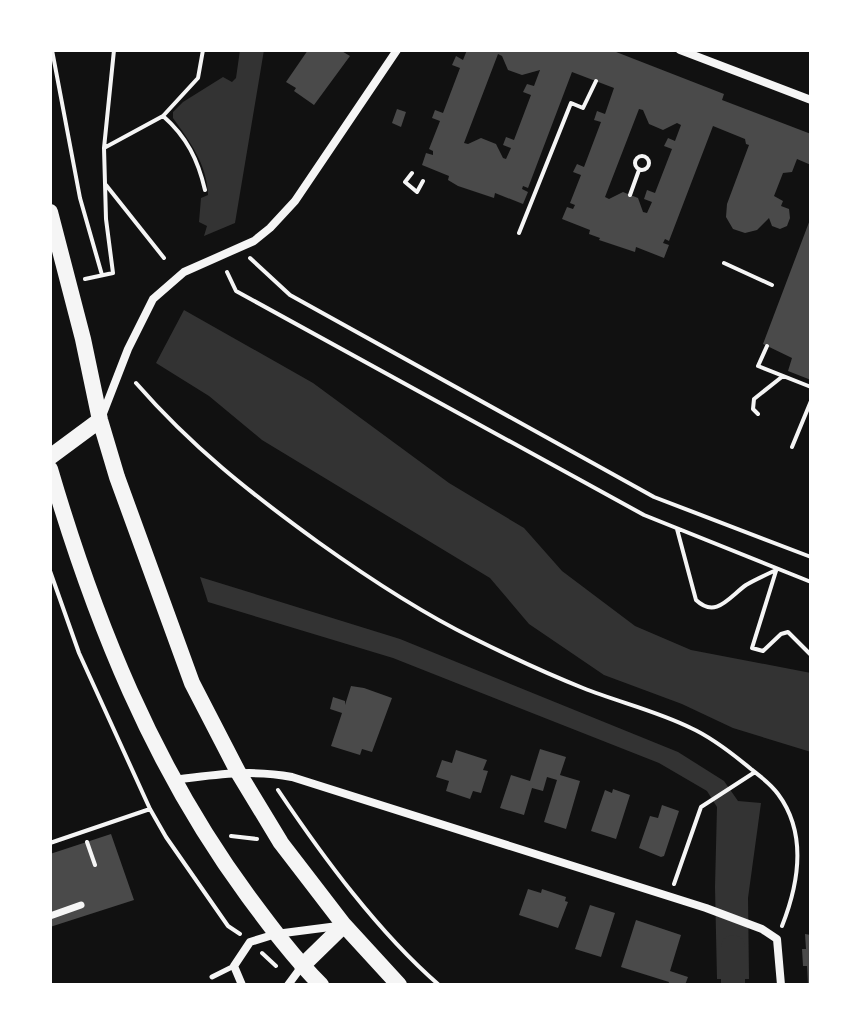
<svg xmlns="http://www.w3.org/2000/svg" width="861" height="1035" font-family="Figtree,sans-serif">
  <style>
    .water { fill: #333 }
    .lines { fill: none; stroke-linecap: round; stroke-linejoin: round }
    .canal { stroke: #333; stroke-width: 24 }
    .building { fill: #4a4a4a; fill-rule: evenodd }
    .path { stroke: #f5f5f5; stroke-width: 4 }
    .service { stroke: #f5f5f5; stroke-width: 5 }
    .pedestrian { stroke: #f5f5f5; stroke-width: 7 }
    .minor { stroke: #f5f5f5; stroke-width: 8 }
    .primary { stroke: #f5f5f5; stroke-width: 16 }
  </style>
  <rect width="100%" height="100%" fill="#111"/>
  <path class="water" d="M240,50H264L235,223L204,236L207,226L199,222L201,198L208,195C207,164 190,142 173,118V112L183,102L223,77L232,82L236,78Z
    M184,310L313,383L449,483L524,528L562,571L635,626L691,650L811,673V752L733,728L682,704L604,675L529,624L490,578L262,440L209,396L156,363Z
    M200,577L400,639L678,752L724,781L738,801L761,803L748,898L749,979H717L715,887L717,807L707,791L659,763L393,658L208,602Z"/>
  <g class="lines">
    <path class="canal" d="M733,947V985"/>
  </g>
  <path class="building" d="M308,50H340L350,56L314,105L294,91L296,88L286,82Z
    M467,50H611L724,94L722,100L811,134V165L797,159L792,172L783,173L774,196L783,201L781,206L789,209L790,218L787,226L780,229L772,226L769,218L757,230L745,233L733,229L726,217L727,204L749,145L746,144L745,139L713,126L669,241L665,239L663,243L669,245L664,258L636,247L635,252L599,240L600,238L589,234L590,230L562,219L567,207L573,209L575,205L570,203L581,175L573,172L577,164L584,167L601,122L594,120L597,111L605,114L614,88L572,72L528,188L523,186L522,189L528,192L523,204L495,193L494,198L458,186L448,180L449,176L422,165L426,153L433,155V151L429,149L440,121L432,118L435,110L443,113L460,68L452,65L456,56L463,60ZM498,54L502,56L508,70L522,75L540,70L534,86L527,84L523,92L531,95L514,140L506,137L503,145L511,148L506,159L503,158L496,144L481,138L468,144L464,143ZM639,109L643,110L649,124L663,130L677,123L681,125L675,141L668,138L664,146L672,149L655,193L647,190L644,199L652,202L647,213L643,212L638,198L623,192L609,199L605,197Z
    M397,109L406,112L401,127L392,123Z
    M811,217V380L788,371L792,358L763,344Z
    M351,686L364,688L392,698L372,752L362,749L360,755L331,746L342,713L330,709L333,697L345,701V705Z
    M540,749L566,757L560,775L580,781L566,829L544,822L557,780L547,777L543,791L532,788L524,815L500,808L511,775L530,781Z
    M456,750L487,760L483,770L488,771L481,793L473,791L470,799L446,791L449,781L436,777L442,760L452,763Z
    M613,789L630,795L616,839L591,831L605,790L612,793Z
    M662,805L679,811L664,856L661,857L639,848L650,816L658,818Z
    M111,834L134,900L50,927V854Z
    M528,889L541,893L542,889L566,897L565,901L568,902L558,928L519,915Z
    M590,905L615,913L601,957L575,949Z
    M636,920L681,935L670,971L688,977L685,985H668L669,982L621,967Z
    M805,934L811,935V985H808L807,966H803L802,949H806Z"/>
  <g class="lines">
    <path class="path" d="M52,50L80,198L102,275
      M203,50L198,78L163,116C187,137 198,160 205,190
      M104,148L163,116
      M635 163a7 7 0 1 1 14 0a7 7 0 1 1-14 0Z
      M412,173L405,182L417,192L423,181
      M106,185L164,258
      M630,195L639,170
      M519,233L571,103L583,108L596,81
      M250,258L290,295L654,497L811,557
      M724,263L772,285
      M227,272L236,291L644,515L811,582
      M85,279L113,273L106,219L104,148L114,50
      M767,346L758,366L811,387
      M136,383C192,447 249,492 318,542C367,577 418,611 473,638C509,656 545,673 583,688C618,702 657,711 691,728C713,738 733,754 751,769C760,776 771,784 778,794C807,833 799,883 782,926
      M758,414L753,409L754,399L783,376
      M792,447L811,401
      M677,529L696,600C716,619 729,597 746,585C756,579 766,575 776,570
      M50,571L79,653L150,809L166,837L228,926L240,934
      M776,571L752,648L763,651L781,634L788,632L811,655
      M278,790C323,857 378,932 439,985
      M231,836L257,839
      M87,842L95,865
      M50,843L150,809
      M674,884L701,807L755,772
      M262,953L276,966"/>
    <path class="service" d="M212,977L234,966"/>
    <path class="pedestrian" d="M50,916L81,905"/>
    <path class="minor" d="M680,50L811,100
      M102,416L128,349L153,299L184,272L254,241L270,228L295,201L397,50
      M173,780C214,775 251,769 292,777L706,908L762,929L777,939L781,985
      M242,985L234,966L250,942L276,934L338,926
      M288,985L302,966"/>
    <path class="primary" d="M50,212L83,339L100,420L117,477L192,683L238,772L281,843L344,925L399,985
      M50,457L100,420
      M50,469C95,622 153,767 248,896C271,927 294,958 321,985
      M302,966L344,925"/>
  </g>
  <rect width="861" height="1035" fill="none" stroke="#ffffff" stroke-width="104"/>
</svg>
